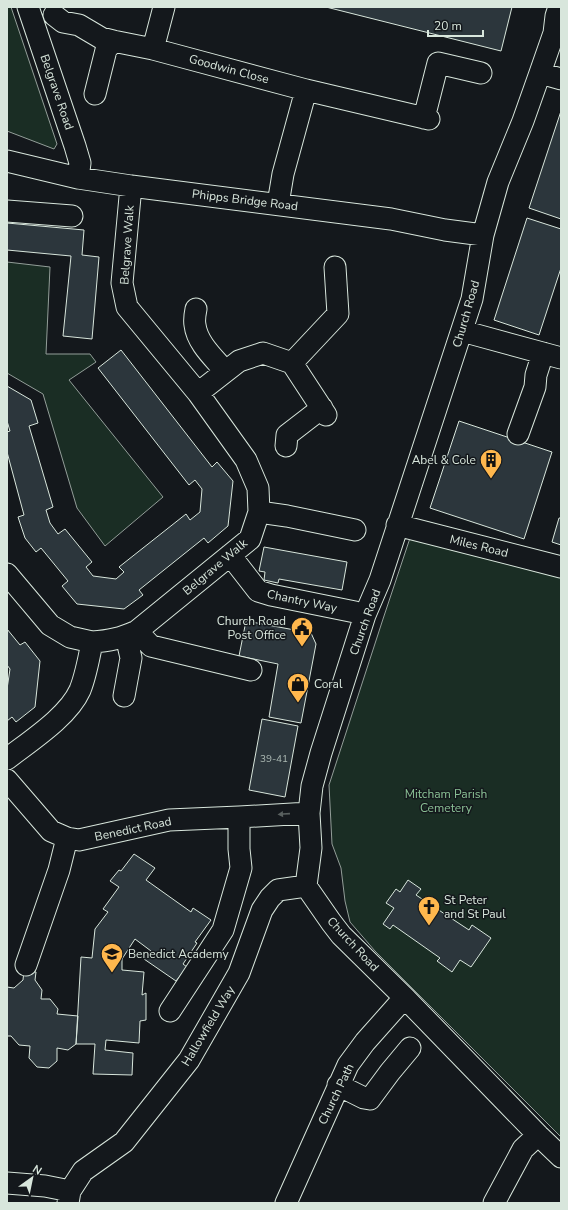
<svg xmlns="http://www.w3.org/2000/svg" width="568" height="1210" font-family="'Nunito Sans',sans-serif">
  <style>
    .green { fill: #1a2d24; stroke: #939e99 }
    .building { fill: #2c363c; stroke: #d8e6dc }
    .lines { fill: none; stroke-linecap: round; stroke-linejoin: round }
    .minor-casing { stroke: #d8e6dc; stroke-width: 23 }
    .minor { stroke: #14181c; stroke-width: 21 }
    .oneway { fill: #59605f }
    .labels { text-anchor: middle; stroke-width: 3; stroke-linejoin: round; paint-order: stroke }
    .number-label { font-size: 10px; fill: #adbab4 }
    .street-label { font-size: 12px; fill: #d8e6dc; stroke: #14181c }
    .poi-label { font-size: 12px; fill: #d8e6dc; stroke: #14181c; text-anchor: start }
    .park-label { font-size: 12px; fill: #8ac095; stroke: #14181c }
  </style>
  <rect width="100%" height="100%" fill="#14181c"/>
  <path class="green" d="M7,7H11L57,144L54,149L7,131Z
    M7,262L50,267L46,354H90L96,362L69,380L163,497L105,546L77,508L43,394L7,373Z
    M410,538L561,577V1137L375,951L350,922L345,901L341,868L332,844L329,785L383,619Z"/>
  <path class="building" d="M326,7H512L501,51Z
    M561,111V219L529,208Z
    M527,218L561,229V268L539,335L494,320Z
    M7,223L84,230L82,255L99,257L92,339L63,336L71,256L7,250Z
    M121,350L212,467L217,462L233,481L228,526L208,543L204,538L139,590L143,595L124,609L77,604L62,586L68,581L41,548L36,552L25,538L18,517L24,515L7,452V432L10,431L7,421V386L31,400L38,423L29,426L53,507L46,510L50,523L58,534L65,529L92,562L86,567L93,576L116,579L124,572L119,567L186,514L190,520L200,512L202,489L195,480L189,485L98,368Z
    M459,421L552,452L524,539L430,508Z
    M559,518H561V545L552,542Z
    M264,547L347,562L342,590L279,579L278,583L264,580L265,572L259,571Z
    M246,621L311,633L316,644L301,723L269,717L278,664L239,656Z
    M7,629L20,645L25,642L40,661L35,707L16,722L12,717L7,721V689L10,669L7,665Z
    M262,719L298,726L285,797L249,790Z
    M134,854L155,868L146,880L191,912L193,908L211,920L195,942L197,943L183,964L187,967L176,981L144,959L151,951L135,939L122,959V970L144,972L142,995L146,993V1020L140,1021L139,1043L106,1040L105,1050L133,1053L132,1075L93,1074L95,1044H76L81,957L92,958L95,929L108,912L103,909L119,887L110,881L119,870L121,871Z
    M408,880L421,889L416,895L469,930L472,925L491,938L471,967L460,960L452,972L437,961L440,958L393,925L390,929L383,924L394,908L386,903L396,889L400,892Z
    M24,970L36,972L35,980L42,990L41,999H50L58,1009L57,1014L78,1016L76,1044L68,1050L57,1048V1061L49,1068L37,1067L29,1058L30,1046L19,1045L11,1036H7V987L14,988L23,980Z"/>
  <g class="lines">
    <g class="minor-casing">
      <path id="minor" d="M28,7L75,146L80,163L78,178
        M559,7L556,16L554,33L540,73L523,121L498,182L483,235L472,299L380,580L365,615L321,753L312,786L309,813L311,848L306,886L331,922L341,935L406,999L538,1135L561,1157
        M54,15L63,22L79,25L101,38L113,41
        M153,49L164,7
        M540,73L561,79
        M95,94L106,50L113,41L153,49L306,90
        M424,118L438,63L481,73
        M7,161L78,178L131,186L391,219L445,230L483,235
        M278,204L283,174L306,90L429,119
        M7,211L72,216
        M196,309C195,314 194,320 195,325C197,343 214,358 225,371
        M462,331L561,358
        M198,393L239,361L263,353L292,363
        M326,415L292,363L338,314L335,267
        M518,434L535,387L536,375L543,353
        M286,446L287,435L322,408
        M259,512L287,516L355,530
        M397,525L561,567
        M230,555L258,591L271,595L355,612L365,615
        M7,574L50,625L70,637L92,642
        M137,631L151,646L251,670
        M124,696L131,658L126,636
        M7,759C30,741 68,717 80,690C86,675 89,658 92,642C110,641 121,638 137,631L250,539L259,512L258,488L246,460L198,393L127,307L122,283L131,186
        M7,780L51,831L67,838L79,840L169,820L239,817L309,813
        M26,965L59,870L67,838
        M170,1011L223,930L241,868L239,849V817
        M338,1085L364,1098L370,1099L390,1072L410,1048
        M7,1183L45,1186L70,1191
        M68,1203L70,1191L83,1171L124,1142L189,1060L239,973L262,910L270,898L278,890L306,886
        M286,1203L348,1065L365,1042L397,1006L406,999
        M494,1203L523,1149L538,1135"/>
    </g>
    <use href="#minor" class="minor"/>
  </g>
  <defs><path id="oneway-solid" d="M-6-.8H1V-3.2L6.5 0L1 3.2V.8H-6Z"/></defs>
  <use class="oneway" href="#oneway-solid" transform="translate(284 814) rotate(176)"/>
  <defs>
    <g id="building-pin" transform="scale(1.15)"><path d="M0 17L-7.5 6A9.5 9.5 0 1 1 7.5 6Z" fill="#ffb74d" stroke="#14181c"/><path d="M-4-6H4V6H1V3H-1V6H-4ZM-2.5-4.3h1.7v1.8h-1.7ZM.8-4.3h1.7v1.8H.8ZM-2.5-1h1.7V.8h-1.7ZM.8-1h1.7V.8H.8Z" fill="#111"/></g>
    <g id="civic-pin" transform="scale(1.15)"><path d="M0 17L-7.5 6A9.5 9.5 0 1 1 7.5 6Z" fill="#ffb74d" stroke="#14181c"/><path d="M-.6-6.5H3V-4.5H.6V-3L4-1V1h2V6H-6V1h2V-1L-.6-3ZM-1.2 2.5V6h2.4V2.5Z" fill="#111"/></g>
    <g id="shop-pin" transform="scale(1.15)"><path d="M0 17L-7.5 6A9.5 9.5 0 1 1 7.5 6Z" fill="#ffb74d" stroke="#14181c"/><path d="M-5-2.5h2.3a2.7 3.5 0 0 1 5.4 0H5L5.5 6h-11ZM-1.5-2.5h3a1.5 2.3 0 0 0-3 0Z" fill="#111"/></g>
    <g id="church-pin" transform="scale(1.15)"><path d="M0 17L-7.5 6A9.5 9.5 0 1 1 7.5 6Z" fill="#ffb74d" stroke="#14181c"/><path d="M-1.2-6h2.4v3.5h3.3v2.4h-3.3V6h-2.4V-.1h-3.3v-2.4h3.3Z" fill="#111"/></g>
    <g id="school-pin" transform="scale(1.15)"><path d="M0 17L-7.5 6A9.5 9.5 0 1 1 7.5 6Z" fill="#ffb74d" stroke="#14181c"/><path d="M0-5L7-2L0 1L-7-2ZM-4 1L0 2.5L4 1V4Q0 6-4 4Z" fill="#111"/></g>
  </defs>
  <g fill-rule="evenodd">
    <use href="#building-pin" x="491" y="460"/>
    <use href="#civic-pin" x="302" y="628"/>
    <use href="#shop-pin" x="298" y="684"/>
    <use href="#church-pin" x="429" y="907"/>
    <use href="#school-pin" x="112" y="954"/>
  </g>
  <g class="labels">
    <g class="number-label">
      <text x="274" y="762">39-41</text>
    </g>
    <g class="street-label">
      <text transform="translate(229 69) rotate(15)" y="4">Goodwin Close</text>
      <text transform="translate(57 92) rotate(71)" y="4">Belgrave Road</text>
      <text transform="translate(245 200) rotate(7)" y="4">Phipps Bridge Road</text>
      <text transform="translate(127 245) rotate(-86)" y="4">Belgrave Walk</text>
      <text transform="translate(466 314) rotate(-74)" y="4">Church Road</text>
      <text transform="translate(479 546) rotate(14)" y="4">Miles Road</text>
      <text transform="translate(215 567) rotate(-40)" y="4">Belgrave Walk</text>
      <text transform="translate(302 601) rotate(12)" y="4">Chantry Way</text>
      <text transform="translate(365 622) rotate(-70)" y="4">Church Road</text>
      <text transform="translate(133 829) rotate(-12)" y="4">Benedict Road</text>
      <text transform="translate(353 944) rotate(47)" y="4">Church Road</text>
      <text transform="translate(208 1026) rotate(-59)" y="4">Hallowfield Way</text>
      <text transform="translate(336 1094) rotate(-64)" y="4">Church Path</text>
    </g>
    <g class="poi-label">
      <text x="476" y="464" text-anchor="end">Abel &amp; Cole</text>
      <text x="286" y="625" text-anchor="end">Church Road<tspan x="286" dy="14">Post Office</tspan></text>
      <text x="314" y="688">Coral</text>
      <text x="444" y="904">St Peter<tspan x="444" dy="14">and St Paul</tspan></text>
      <text x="128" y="958">Benedict Academy</text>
    </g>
    <g class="park-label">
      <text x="446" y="798">Mitcham Parish<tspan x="446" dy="14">Cemetery</tspan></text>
    </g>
  </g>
  <rect width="568" height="1210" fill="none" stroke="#d8e6dc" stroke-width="16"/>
  <g transform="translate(32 1178) rotate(33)" stroke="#14181c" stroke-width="3" paint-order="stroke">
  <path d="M0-3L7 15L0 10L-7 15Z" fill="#d8e6dc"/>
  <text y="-6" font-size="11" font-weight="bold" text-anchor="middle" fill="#d8e6dc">N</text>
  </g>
  <path d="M428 30v6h55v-6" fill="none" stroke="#d8e6dc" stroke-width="2"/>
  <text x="434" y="30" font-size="12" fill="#d8e6dc" stroke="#14181c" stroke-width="3" paint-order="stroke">20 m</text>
</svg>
